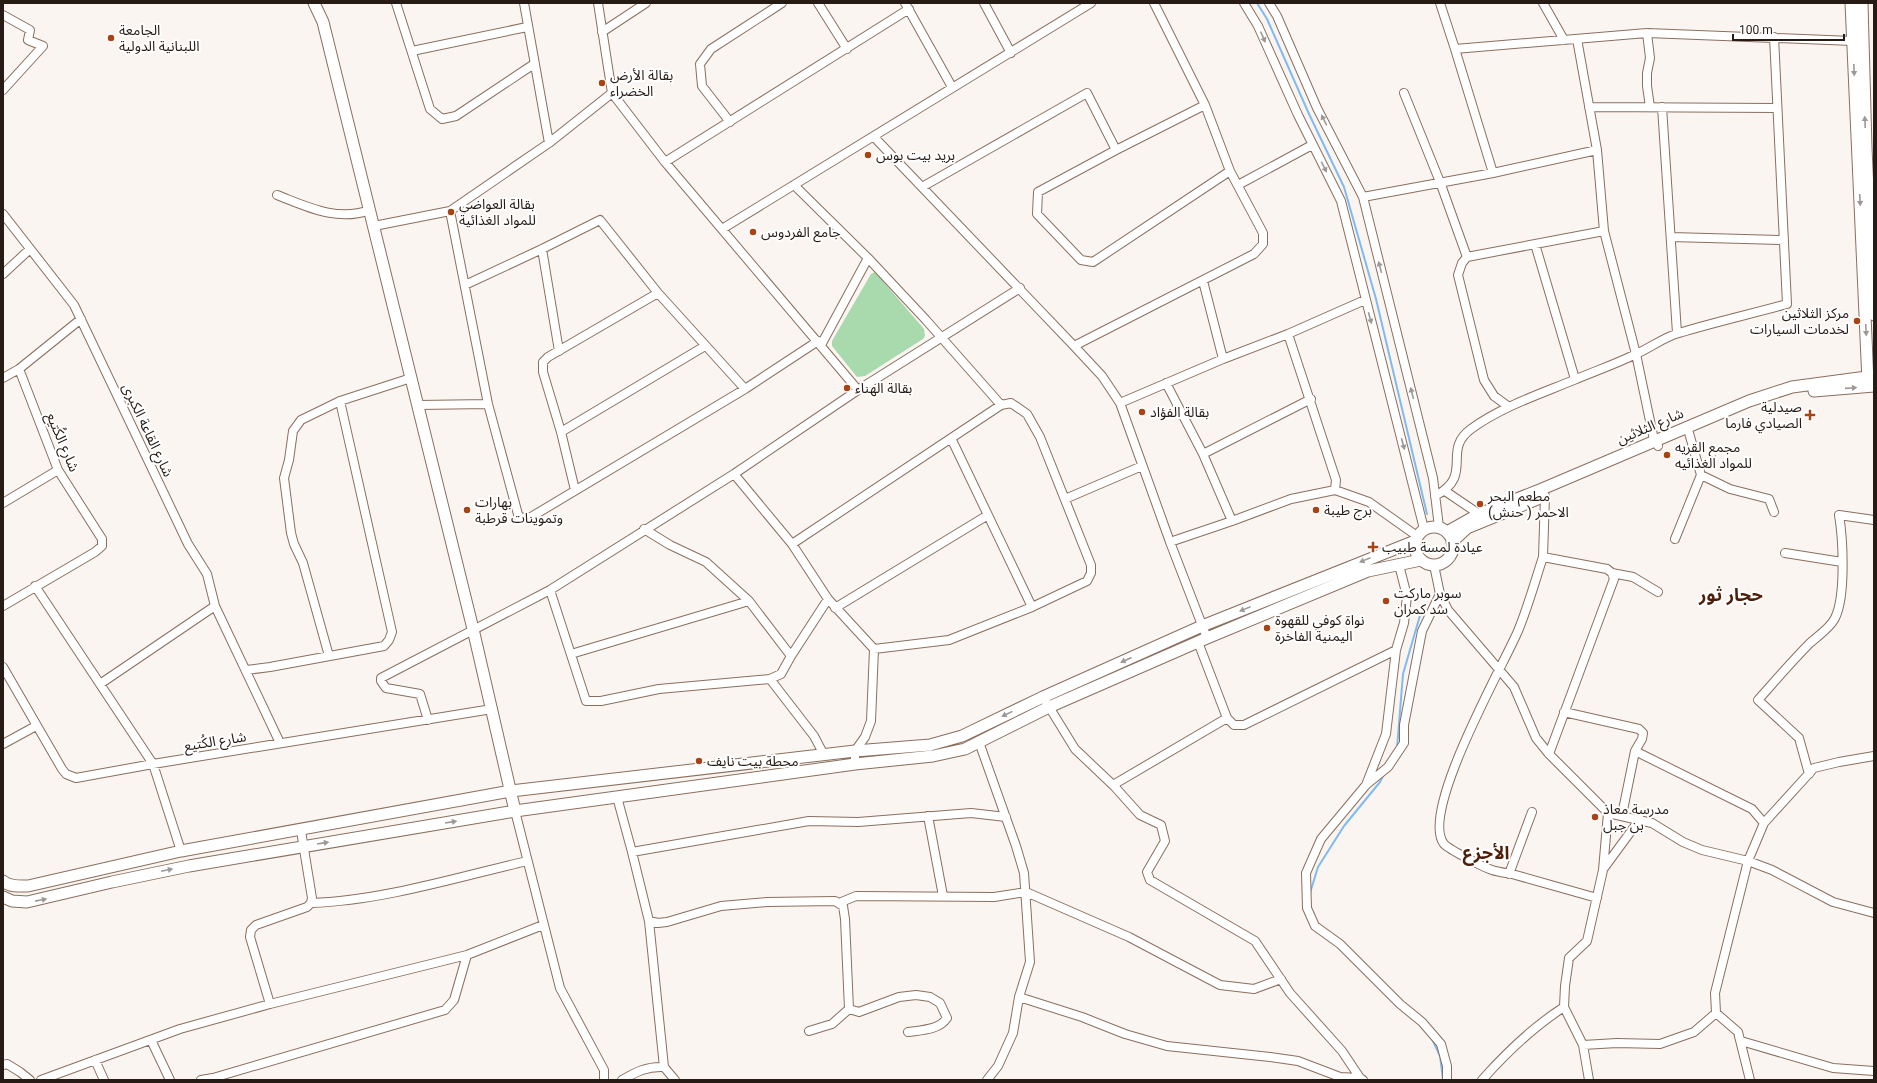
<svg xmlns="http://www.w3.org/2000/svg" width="1877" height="1083" font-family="Roboto,'Noto Sans Arabic',sans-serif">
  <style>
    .green { fill: #a8daad }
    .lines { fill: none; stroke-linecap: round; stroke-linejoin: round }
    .stream { stroke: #80baf2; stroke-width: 2 }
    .street-casing { stroke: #8a6f5f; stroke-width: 10 }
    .secondary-casing { stroke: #8a6f5f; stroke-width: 13 }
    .street { stroke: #fff; stroke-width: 8 }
    .secondary { stroke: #fff; stroke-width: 11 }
    .oneway { fill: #9d9896 }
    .poi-dot { fill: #a84313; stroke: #fff; stroke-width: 1.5 }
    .labels { text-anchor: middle; stroke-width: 4; stroke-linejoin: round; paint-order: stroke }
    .poi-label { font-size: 14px; fill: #261b15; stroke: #fff; text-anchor: start }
    .street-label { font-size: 14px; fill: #261b15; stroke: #fff }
    .district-label { font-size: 18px; font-weight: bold; fill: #4e1e08; stroke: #fff }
  </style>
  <rect width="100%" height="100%" fill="#fbf5f1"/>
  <path class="green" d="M875,272L924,329L925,336L923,339L865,376L857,377L832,346V341L871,274Z"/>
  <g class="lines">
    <path class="stream" d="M1257,3L1267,19L1309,114L1344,187L1376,299L1427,514
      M1397,748L1403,674L1421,612
      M1310,893L1318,867L1344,826L1380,782L1384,774
      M1432,1039L1440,1056L1443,1080"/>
    <g class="street-casing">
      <path id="street" d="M396,3L430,109L442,119L456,116L534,64
        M524,3L549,143
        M598,3L612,93L665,162L858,390
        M818,3L847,49
        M905,3L952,87
        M984,3L1011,53
        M1244,3L1258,26L1298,115L1341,201L1424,529
        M1269,3L1277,16L1317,108L1363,197L1433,478L1439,527
        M1440,3L1455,49
        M1543,3L1564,40
        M3,15L30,30L28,40L43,46L3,90
        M602,32L646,3
        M1647,33L1650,58L1647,73V86L1650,107
        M1577,39L1597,150L1604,231L1636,354L1654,440L1658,446
        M412,51L527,27
        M1404,93L1440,182L1467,257
        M1205,105L1116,150L1038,192L1037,214L1081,260L1093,262L1230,171
        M1589,107L1777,108
        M1662,107L1677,333
        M730,122L702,86L700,64L711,49L782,3
        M874,137L1074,346L1102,376L1120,403L1170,542L1207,638
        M665,162L909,9
        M1493,173L1455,49L1647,33L1853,41
        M794,185L868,258L926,320L1001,405
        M1238,185L1312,145
        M922,187L1087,93L1116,150
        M277,195C308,207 337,222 370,210
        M1363,197L1493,173L1597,150
        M450,211L488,404L519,518L531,517L745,389L818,341
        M3,214L74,305L188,544L207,574L215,606L280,743
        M374,226L450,211L549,143L612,93
        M722,229L1091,3
        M1671,237L1784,240
        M1535,244L1575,379
        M542,249L559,351
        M3,274L30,249
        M1203,281L1223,359
        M465,285L542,249L600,220L658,293L745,389
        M1288,334L1336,480L1335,490
        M821,345L868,258
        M1074,346L1254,254L1263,244V233L1230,171L1205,105L1154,3
        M3,378L19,369L81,319
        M1166,383L1203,454L1232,521
        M1120,403L1223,359L1288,334L1365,300
        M418,405L488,404
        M1509,407L1494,396L1484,380L1458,275L1462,263L1467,257L1604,231
        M561,432L705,346
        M951,438L1032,607
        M1203,454L1311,399
        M734,474L792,544L828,599L874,649
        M1701,475L1730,489L1769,499L1774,512
        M575,490L561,432L543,372V362L548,357L658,293
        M1445,491L1479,514
        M1435,496C1475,475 1441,451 1471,429C1501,407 1540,394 1574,380C1595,371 1616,364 1636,354C1650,348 1664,337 1679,333C1715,322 1751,314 1787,304L1774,37
        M1545,496L1543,557L1607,569L1612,573L1614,579L1549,754
        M1065,499L1142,466
        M3,503L58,470
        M644,529L670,545L706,562L749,601L791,656
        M1675,539L1701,475L1689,433
        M1170,542L1232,521L1291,499L1335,490L1369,502L1417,536
        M792,544L1001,405L1011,403L1027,414L1040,437L1091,565V573L1087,581L1032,607L949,640L874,649L871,721L865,737L855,751V764
        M1785,553L1842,562
        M1543,557C1535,581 1528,607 1518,631C1503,666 1419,813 1444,844C1450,850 1483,867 1492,870C1498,872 1506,873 1512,874C1540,882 1569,890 1597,898
        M1434,565L1440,594L1448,610L1514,687L1536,738L1549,754L1608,813L1652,823L1683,842L1702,850L1748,861L1772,870L1833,902L1874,913
        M1612,573L1633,577L1658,592
        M35,586L153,764L181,851
        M550,590L586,701H601L659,689L770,679L781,674L791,656L828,599
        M1440,594L1422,631L1404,725V743L1388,767L1366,785L1321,839L1306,873L1307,908L1315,926L1340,944L1400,1004L1422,1022L1441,1044L1447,1066V1080
        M3,606L95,552L102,546V539L58,470L19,369
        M835,608L988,515
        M1198,642L1227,718L1234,725H1244L1396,650
        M571,654L749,601
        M329,656L303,563L294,544L291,533L284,478L289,460L293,431L301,420L340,401L411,378
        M3,667L62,769L66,774L76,778L153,764L492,709
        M247,670L270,667L384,646L389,640L392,632L340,401
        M770,679L814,736L824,755
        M100,684L215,606
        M1043,697L1075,749L1114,786L1140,815L1161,825L1165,841L1147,872L1150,880L1255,941L1290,993L1342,1051L1360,1078L1363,1080
        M1564,712L1639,729L1643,733L1642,739L1635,751L1622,815
        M428,720L420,694L386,688L381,681V678L550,590L734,474L858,390L1020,288
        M979,742L1016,846L1024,873L1030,962L1019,997L1013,1033L998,1066L987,1080
        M3,744L36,726
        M1635,751L1752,809L1764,823
        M1809,774L1799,738L1758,700C1775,681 1792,661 1810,643C1818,636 1831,627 1835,618C1846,596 1843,539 1839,515L1874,520
        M1113,785L1227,718
        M1366,785L1386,734L1396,650L1404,623L1407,596L1399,565
        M617,797L632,852L809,821L858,822L971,813L1006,817
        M515,811L560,988L604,1070V1080
        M928,816L943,896
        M632,852L649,921L658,923L667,922L721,906L767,902L835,901L843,906L845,919L849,1009L832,1024L809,1031
        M1604,868L1640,819
        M1509,874L1532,812
        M311,903C380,901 459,877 527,861
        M839,903L856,896L994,897L1026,892L1129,937L1220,985L1254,989L1281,979
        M649,921L664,1067L675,1080
        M1019,997L1082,1017L1125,1034L1167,1046L1270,1057L1298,1061L1340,1077L1360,1078
        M270,1004L250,937L251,930L256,925L307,907L311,903L312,898L301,831
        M1564,1007L1583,1045L1617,1043L1660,1044L1694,1032L1716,1013
        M849,1009L859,1012L899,997L916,995L930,997L940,1003L947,1018C939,1030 922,1030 908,1032
        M151,1040L170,1080
        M1741,1041L1833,1068L1874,1071
        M1583,1045L1589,1080
        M95,1060L104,1080
        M3,1065L7,1064L20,1072L30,1080
        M41,1080L180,1029L270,1004L467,955L543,925
        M201,1080L213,1078L445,1010L454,1000L467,955
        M622,1080C636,1072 647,1066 664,1067
        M1482,1080C1506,1053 1533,1027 1564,1007L1565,986L1569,958L1587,941L1603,870L1608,813
        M1750,1080L1738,1032L1716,1013L1715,993L1748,861L1764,823L1814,768L1839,762L1874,756"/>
    </g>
    <g class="secondary-casing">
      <path id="secondary" d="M314,3L323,22L473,629L515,811
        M1851,3L1868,382
        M1862,3L1866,148L1874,315
        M1814,391L1874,386
        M1415 546a19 19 0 1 1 38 0a19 19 0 1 1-38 0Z
        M1447,532L1479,514L1542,489L1749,401L1792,387L1874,376
        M1452,542L1467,528L1540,498
        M3,881C9,887 19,886 28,886L181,851L511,791L855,751L930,745L962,736L1043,697L1202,626L1415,541
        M3,897L12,901L27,902L112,882L189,866L515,811L855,764L933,756L965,749L1049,707L1207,638L1368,571L1421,560"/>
    </g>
    <use href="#street" class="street"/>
    <use href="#secondary" class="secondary"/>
  </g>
  <defs><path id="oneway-solid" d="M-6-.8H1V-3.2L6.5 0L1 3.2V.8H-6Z"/></defs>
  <g class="oneway">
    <use href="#oneway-solid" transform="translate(1263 37) rotate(66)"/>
    <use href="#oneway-solid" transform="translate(1854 70) rotate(88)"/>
    <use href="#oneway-solid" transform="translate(1324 120) rotate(-117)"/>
    <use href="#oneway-solid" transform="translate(1865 122) rotate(-92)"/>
    <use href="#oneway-solid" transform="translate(1324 167) rotate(63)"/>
    <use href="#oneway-solid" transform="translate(1860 200) rotate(87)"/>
    <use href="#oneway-solid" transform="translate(1380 267) rotate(-104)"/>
    <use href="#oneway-solid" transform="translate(1370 318) rotate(75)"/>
    <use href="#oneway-solid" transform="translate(1866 330) rotate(87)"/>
    <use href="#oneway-solid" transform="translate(1851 388) rotate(-4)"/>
    <use href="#oneway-solid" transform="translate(1412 393) rotate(-104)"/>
    <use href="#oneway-solid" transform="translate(1403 444) rotate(75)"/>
    <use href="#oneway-solid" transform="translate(1365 560) rotate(158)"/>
    <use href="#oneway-solid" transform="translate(1245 609) rotate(158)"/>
    <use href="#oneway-solid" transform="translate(1126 660) rotate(156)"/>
    <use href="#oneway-solid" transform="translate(1007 714) rotate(154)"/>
    <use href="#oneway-solid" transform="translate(451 822) rotate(-9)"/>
    <use href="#oneway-solid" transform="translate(323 843) rotate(-9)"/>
    <use href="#oneway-solid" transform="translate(167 870) rotate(-12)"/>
    <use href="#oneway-solid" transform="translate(41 900) rotate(-11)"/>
  </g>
  <g class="poi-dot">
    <circle cx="111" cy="38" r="4"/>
    <circle cx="602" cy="83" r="4"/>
    <circle cx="868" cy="155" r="4"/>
    <circle cx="451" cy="212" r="4"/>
    <circle cx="753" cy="232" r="4"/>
    <circle cx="1857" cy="321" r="4"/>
    <circle cx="847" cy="388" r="4"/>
    <circle cx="1142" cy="412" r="4"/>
    <path d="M1808 409h4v4h4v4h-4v4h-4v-4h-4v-4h4z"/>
    <circle cx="1667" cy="455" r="4"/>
    <circle cx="1480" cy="504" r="4"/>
    <circle cx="467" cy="510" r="4"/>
    <circle cx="1316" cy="510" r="4"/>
    <path d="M1371 541h4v4h4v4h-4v4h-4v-4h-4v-4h4z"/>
    <circle cx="1386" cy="601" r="4"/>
    <circle cx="1267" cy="628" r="4"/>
    <circle cx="699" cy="761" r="4"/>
    <circle cx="1595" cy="817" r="4"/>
  </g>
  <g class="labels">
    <g class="poi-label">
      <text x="119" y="35">الجامعة<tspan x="119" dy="16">اللبنانية الدولية</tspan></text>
      <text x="610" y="80">بقالة الأرض<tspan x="610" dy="16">الخضراء</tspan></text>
      <text x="876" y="160">بريد بيت بوس</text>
      <text x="459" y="209">بقالة العواضي<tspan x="459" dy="16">للمواد الغذائية</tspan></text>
      <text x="761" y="237">جامع الفردوس</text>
      <text x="1849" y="318" text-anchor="end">مركز الثلاثين<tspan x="1849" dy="16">لخدمات السيارات</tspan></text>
      <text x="855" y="393">بقالة الهناء</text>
      <text x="1802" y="412" text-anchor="end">صيدلية<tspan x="1802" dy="16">الصيادي فارما</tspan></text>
      <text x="1150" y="417">بقالة الفؤاد</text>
      <text x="1675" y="452">مجمع القريه<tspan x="1675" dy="16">للمواد الغذائيه</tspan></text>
      <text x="1488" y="501">مطعم البحر<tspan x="1488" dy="16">الاحمر ( حنش)</tspan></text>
      <text x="475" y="507">بهارات<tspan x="475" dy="16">وتموينات قرطبة</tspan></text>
      <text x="1324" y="515">برج طيبة</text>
      <text x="1382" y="552">عيادة لمسة طبيب</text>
      <text x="1394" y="598">سوبر ماركت<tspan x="1394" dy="16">سد كمران</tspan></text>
      <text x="1275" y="625">نواة كوفي للقهوة<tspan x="1275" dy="16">اليمنية الفاخرة</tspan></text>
      <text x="707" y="766">محطة بيت نايف</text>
      <text x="1603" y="814">مدرسة معاذ<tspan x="1603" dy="16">بن جبل</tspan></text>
    </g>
    <g class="street-label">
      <text transform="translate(1650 426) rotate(-23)" y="5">شارع الثلاثين</text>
      <text transform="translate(148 430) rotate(65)" y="5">شارع القاعة الكبرى</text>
      <text transform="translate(63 442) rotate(67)" y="5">شارع الكُتيع</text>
      <text transform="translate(215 741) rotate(-9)" y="5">شارع الكُتيع</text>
    </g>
    <g class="district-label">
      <text x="1731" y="601">حجار ثور</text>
      <text x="1486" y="859">الأجزع</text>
    </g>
  </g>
  <rect width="1877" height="1083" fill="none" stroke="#261b15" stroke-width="8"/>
  <path d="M1733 34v6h111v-6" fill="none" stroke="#261b15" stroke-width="2"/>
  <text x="1739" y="34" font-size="12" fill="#261b15" stroke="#ffffff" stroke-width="3" paint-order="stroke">100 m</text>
</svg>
